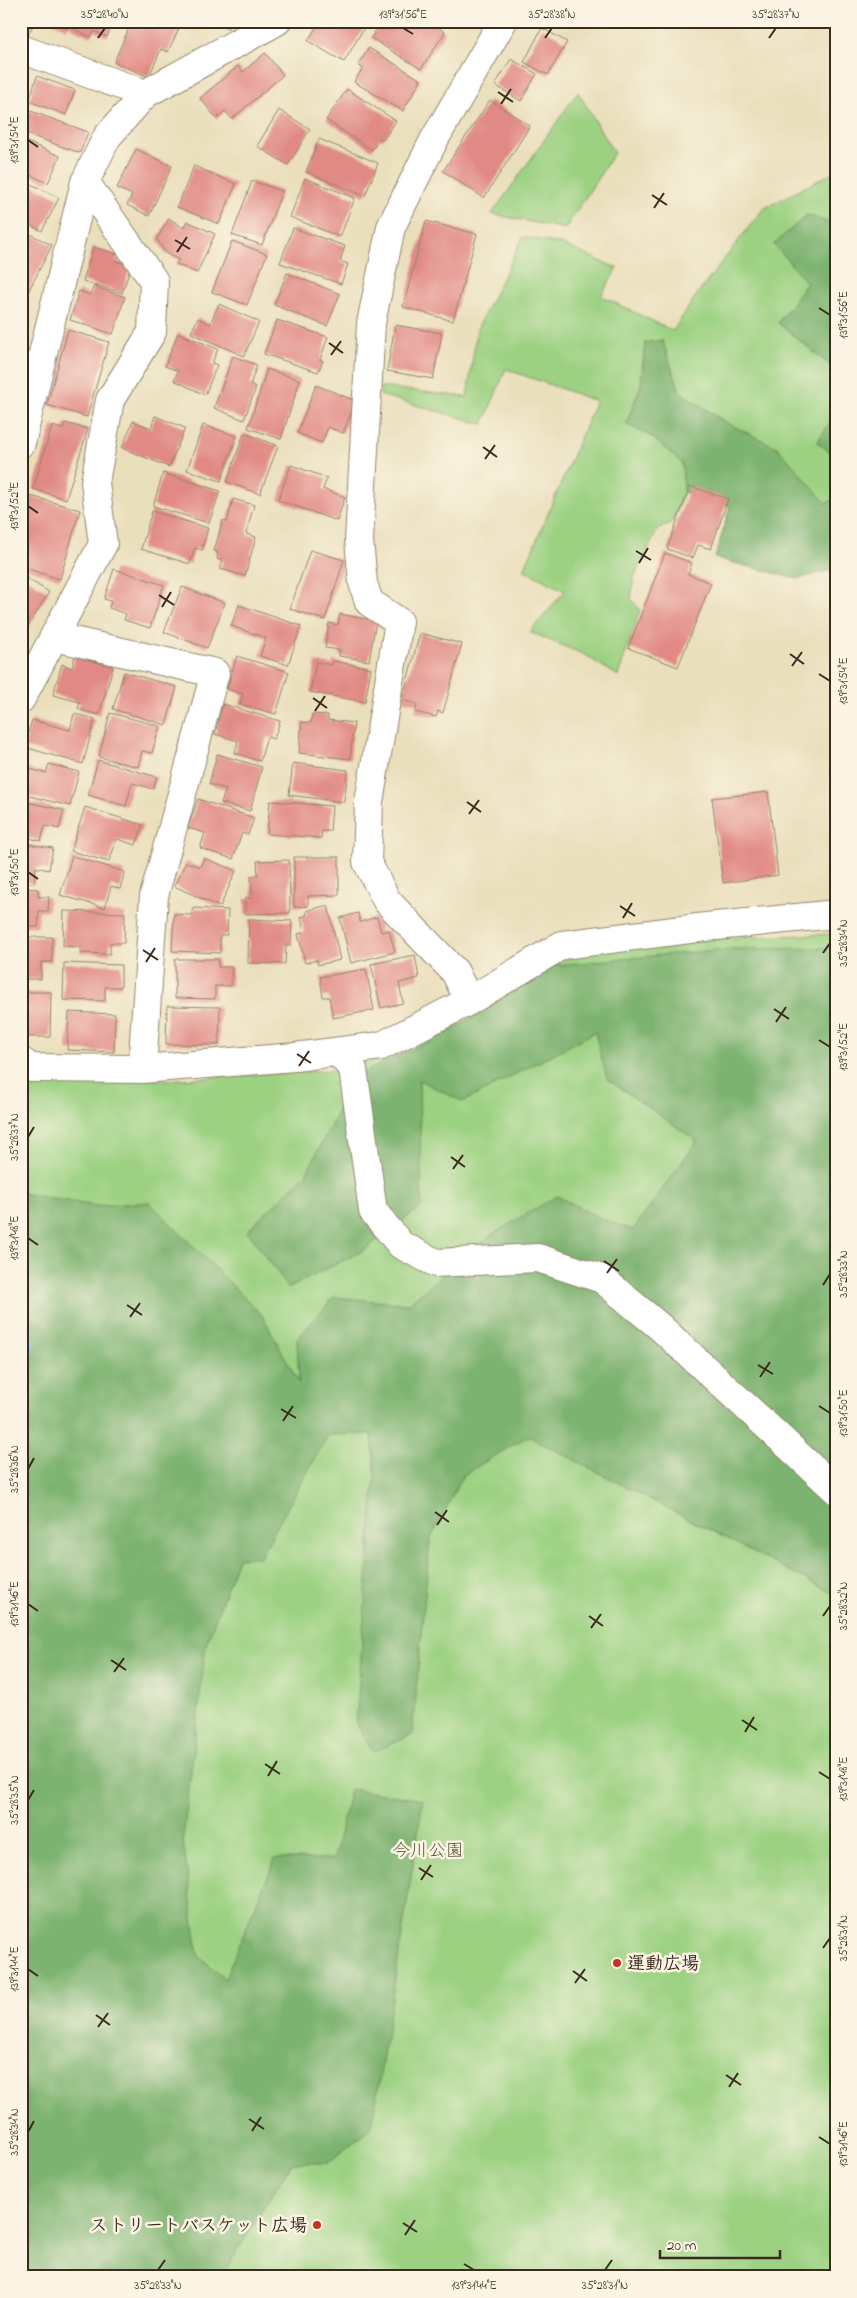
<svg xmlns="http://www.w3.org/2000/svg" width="857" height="2298" font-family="'Indie Flower','Klee One',sans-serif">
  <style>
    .green { fill: #9cd182; stroke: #6c7e50 }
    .forest { fill: #7db370; stroke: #5c6e47 }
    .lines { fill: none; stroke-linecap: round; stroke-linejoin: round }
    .stream { stroke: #5fb6dc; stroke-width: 12 }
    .building { fill: #e18a85 }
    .minor-casing { stroke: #92846c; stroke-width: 30 }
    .minor { stroke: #fff; stroke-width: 28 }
    .ticks { fill: none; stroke: #3b2a1e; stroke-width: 2 }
    .poi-dot { fill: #c8321e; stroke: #fcf5e5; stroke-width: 2 }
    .labels { text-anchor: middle; stroke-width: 5; stroke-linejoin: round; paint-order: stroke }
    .park-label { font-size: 18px; fill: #535437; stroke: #fcf5e5 }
    .poi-label { font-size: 18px; font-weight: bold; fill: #3b2a1e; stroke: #fcf5e5; text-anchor: start }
    .neatline { fill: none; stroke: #3b2a1e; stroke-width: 2 }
    .ticks-label { font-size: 12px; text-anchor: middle; fill: #3b2a1e }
  </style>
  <rect width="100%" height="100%" fill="#fcf5e5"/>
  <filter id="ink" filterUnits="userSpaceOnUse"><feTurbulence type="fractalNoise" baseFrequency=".02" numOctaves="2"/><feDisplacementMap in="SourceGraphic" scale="10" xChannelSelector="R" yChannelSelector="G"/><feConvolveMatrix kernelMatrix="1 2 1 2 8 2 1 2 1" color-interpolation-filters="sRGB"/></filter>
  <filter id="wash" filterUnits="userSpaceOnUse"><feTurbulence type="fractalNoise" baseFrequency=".0096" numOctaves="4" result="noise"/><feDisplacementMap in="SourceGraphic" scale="20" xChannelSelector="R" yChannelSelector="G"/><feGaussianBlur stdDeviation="1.12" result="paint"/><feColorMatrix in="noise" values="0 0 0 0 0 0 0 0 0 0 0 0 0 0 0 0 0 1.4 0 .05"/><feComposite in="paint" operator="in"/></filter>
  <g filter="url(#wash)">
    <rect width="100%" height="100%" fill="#eadfbb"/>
    <path class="green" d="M578,92L614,153L565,229L492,214Z
      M836,171V225L832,222L807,283L778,323L836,370V414L817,442L836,456V499L826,504L725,422L680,392L662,340L645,343L641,385L626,424L652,437L682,463L684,492L672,522L658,529L634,577L631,599L640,610L618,676L585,655L530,632L565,591L524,570L596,401L506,369L483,424L380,395V387L467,397L477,329L523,237L561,244L617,268L601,296L673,331L696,296L763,209Z
      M836,934V2277H21V1424L34,1338L21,1287V1075L166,1080L353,1069L486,1002L567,951L719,938Z"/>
    <path class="forest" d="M807,215L836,225V370L778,323L807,283L774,244Z
      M662,340L680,392L725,422L778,448L826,503L836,499V569L797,579L715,558L730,506L684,492L682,463L652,437L626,424L641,385L645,343Z
      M836,414V456L817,442Z
      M836,948V1595L528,1436L463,1475L430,1540L412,1735L373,1752L356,1723L375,1473L372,1434L328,1435L260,1557L238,1558L206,1644L183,1839L198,1955L225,1979L275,1859H334L350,1789L423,1800L372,2127L328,2163H292L221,2277H21V1424L34,1338L21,1287V1193L96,1206L149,1202L262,1315L299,1383L297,1339L334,1297L408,1304L493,1234L557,1196L600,1218L633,1230L697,1141L607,1079L595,1032L463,1102L419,1080L422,1206L364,1250L289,1288L247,1231L306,1174L356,1076L452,1030L556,965L726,949Z"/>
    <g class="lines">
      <path class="stream" d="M21,1302L29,1340L21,1394"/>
    </g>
    <g id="blocks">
      <path class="building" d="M21,21H35L27,38L21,36Z
        M50,21H114L107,37L94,31L91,37L68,26L67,29Z
        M132,21H164L179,28L168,52L161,49L149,77L114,62Z
        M181,21H195L192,27Z
        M215,21H236L231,30Z
        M320,21H368L344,62L308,41Z
        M382,21H429L445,32L421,69L371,38Z
        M542,28L567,42L548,75L524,62Z
        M369,48L421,80L403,111L354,82L363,68L358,65Z
        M265,53L283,75L232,119L225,111L217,119L200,98L238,66L243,72Z
        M511,59L537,74L521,101L495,85Z
        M21,73L28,75L22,94H21Z
        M37,76L75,90L66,115L29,101Z
        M347,89L396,121L383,140L380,138L372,150L326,120Z
        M490,100L530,126L484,198L443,171Z
        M28,110L88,132L80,153L21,132Z
        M279,110L310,129L288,165L257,146Z
        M319,139L378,163L365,196L306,172Z
        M22,140L60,156L48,183L21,171Z
        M136,149L172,166L149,216L127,205L132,195L117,188Z
        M194,166L236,184L219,224L177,207Z
        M305,178L355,198L340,237L290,217Z
        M21,179L59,198L42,231L21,221Z
        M252,181L282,191L262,245L232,235Z
        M169,218L183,228L187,221L215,234L197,273L176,264L179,260L165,253L157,239Z
        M426,221L477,234L453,321L403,307Z
        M293,228L345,246L340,261L348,264L341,284L280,263Z
        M24,231L52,245L27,294L21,291V236Z
        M232,241L267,254L247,305L212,292Z
        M93,247L119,255L116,261L131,266L122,293L83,281Z
        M287,273L340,294L327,326L274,305Z
        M94,286L125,297L113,334L70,320L79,291L90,295Z
        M21,298L27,301L21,313Z
        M219,304L259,322L244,356L191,333L198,318L210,324Z
        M277,320L328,337L320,360L323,361L318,372L264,354Z
        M395,325L442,333L433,379L387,371Z
        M68,330L109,342L87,417L47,405Z
        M178,333L218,349L212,363L217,365L205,395L174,380L178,371L165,366Z
        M233,356L257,365L250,385L256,387L244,420L214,408Z
        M267,369L300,380L281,439L248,428Z
        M316,385L356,401L343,433L328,427L322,443L297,433Z
        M155,416L185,428L169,467L122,448L133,421L151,428Z
        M65,423L88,429L66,499L33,489L52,426L63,429Z
        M203,425L237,436L221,481L187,470Z
        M244,433L278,446L260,494L227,482Z
        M291,465L327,478L323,489L345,497L337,521L278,500Z
        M163,473L220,491L209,523L153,506Z
        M690,486L728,499L711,549L698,545L693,558L667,549Z
        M31,496L80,510L60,579L21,567V527Z
        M233,499L254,505L246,534L256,537L245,576L220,569L223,561L217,559L218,552L214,551L223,520L227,522Z
        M152,511L208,528L202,550L195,548L190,564L141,549Z
        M310,550L344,560L325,620L290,609Z
        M665,553L692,563L688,574L711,583L678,667L628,648Z
        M114,569L164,585L150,628L124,620L126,614L109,608L111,601L104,599Z
        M21,575L49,592L21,638Z
        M182,587L225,603L207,648L164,632Z
        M239,605L301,626L288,665L260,656L266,638L231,626Z
        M340,614L376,621L369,661L339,656L340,650L325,648L329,623L338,625Z
        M420,633L462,644L443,713L438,711L436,717L415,712L417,704L402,700Z
        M75,656L113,667L99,715L78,709L80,702L53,695L62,664L72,668Z
        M237,656L289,672L276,714L240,704L243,694L227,689Z
        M333,661L371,668L365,702L310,692L316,662L332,665Z
        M124,672L177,687L166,725L113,709Z
        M223,704L280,721L274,739L267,737L260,761L235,753L238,741L215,734Z
        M110,713L160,726L152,753L142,751L138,767L99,757Z
        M74,714L95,719L83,764L24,747L32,720L70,730Z
        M312,714L328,715V720L354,723L350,759L299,753L302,722L311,723Z
        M217,754L262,767L250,811L221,803L226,789L209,784Z
        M98,760L157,777L153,789L132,783L126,806L88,795Z
        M293,763L348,770L344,802L289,795Z
        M49,764L79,772L70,806L21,794V767L46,773Z
        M768,792L778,875L723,883L712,798Z
        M198,799L254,818L248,835L242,833L233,859L200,848L205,833L188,828Z
        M21,801L64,810L59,829L45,826L41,841L21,836Z
        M270,801L332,806L330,831H322L321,838L267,834Z
        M85,807L143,825L136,845L117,839L109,862L71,851Z
        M21,843L53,848L49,870L36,867L34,883L21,881Z
        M72,856L125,872L120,889L111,886L105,908L60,895Z
        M294,857H339V895L308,896V906L294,907Z
        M204,858L236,871L220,907L174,886L186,862L200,867Z
        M289,860L290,913L245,914V898H252L251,876L258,875L257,861Z
        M21,888L38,889V897H49L48,911H39L38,927L21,926Z
        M328,905L340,960L318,965L317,960L305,963L298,934L304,932L301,917L307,915L306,911Z
        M193,908L228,910L227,935H220V953L172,951L174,914L192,915Z
        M64,911L125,913L124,943H110V954L80,953L81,947L63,946Z
        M358,913L360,922L377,917L381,932L389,930L395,952L351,963L340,918Z
        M249,919L292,921L291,945H286L285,964L248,963Z
        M21,937H52V962H41V979H21Z
        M415,955L419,978L399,983L403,1003L381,1008L371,964Z
        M175,959H218V967H232L231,986H215V999L175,998Z
        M64,963L121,965V987H105V1001L63,1000Z
        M366,969L374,1010L333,1018L329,997H323L320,977Z
        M21,992H51L50,1037H21Z
        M167,1006L220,1007L219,1045L166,1044Z
        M69,1012L115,1014L114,1052L67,1050Z"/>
    </g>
  </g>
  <g filter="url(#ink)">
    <use href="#blocks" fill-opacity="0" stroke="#92846c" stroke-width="1"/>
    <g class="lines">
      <g class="minor-casing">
        <path id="minor" d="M21,49L145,94
          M21,443L85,182L107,137L145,94L277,21
          M55,637L215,673L154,896L142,1069
          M21,699L103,544L95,482L110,400L152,332L154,281L85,182
          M469,1001L455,972L387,901L367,862L369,802L399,622L369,602L363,583L359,540L371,323L391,227L434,140L503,21
          M338,1052L353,1069L373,1211L401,1245L436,1263L538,1258L602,1279L660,1327L836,1490
          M21,1061L31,1068L142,1069L295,1057L381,1046L469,1001L562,945L706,927L836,914"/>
      </g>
      <use href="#minor" class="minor"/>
    </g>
  </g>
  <path class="ticks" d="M403,28L413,34M98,38L105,28M545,38L552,28M769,38L776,28M498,92L513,102M501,104L511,89M28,140L38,147M652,195L667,205M654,208L664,193M175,240L190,249M177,252L187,237M819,308L830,315M329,343L343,353M331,355L341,341M483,447L497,457M485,459L495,445M28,506L38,513M636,551L651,560M639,563L648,548M159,595L174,605M162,607L171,592M790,654L804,664M792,666L802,652M819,674L830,681M313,698L327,708M315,711L325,696M467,802L481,812M469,814L479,800M28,872L38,879M620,906L635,916M623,918L632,903M143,950L158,960M823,953L830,943M146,962L155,948M774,1009L789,1019M776,1022L786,1007M819,1040L830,1047M297,1054L311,1063M299,1066L309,1051M28,1137L34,1127M451,1157L465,1167M453,1169L463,1155M28,1238L38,1245M604,1261L619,1271M607,1273L617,1259M823,1285L830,1274M127,1305L142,1315M130,1317L140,1303M758,1365L773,1374M760,1377L770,1362M819,1406L830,1413M281,1409L296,1418M283,1421L293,1406M28,1469L34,1458M435,1512L449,1522M437,1525L447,1510M28,1604L38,1611M589,1616L603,1626M823,1616L830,1606M591,1628L601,1614M111,1660L126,1670M114,1672L124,1658M742,1720L757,1730M745,1732L754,1717M265,1764L280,1774M819,1772L830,1779M268,1776L277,1761M28,1800L34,1790M419,1868L433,1877M421,1880L431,1865M823,1948L830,1938M28,1969L38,1976M573,1971L587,1981M575,1983L585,1969M96,2015L110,2025M98,2027L108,2013M726,2075L741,2085M729,2087L738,2073M249,2119L264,2129M252,2131L261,2117M28,2132L34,2121M819,2137L830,2144M403,2223L417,2232M405,2235L415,2220M464,2264L474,2270M158,2270L165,2260M605,2270L612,2260"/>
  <g class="poi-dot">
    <circle cx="617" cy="1963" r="5"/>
    <circle cx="317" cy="2225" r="5"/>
  </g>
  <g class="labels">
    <g class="park-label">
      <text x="428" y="1856">今川公園</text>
    </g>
    <g class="poi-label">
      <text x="627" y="1969">運動広場</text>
      <text x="307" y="2231" text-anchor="end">ストリートバスケット広場</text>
    </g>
  </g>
  <rect width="857" height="2298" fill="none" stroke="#fcf5e5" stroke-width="55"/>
  <path d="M660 2250v8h120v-8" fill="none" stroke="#3b2a1e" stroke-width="2.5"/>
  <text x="667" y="2250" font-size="15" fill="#3b2a1e" stroke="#fcf5e5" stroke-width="4" paint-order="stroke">20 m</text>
  <rect x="28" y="28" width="802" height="2242" class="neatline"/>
  <g class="ticks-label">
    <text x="105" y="18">35°28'40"N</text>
    <text x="403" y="18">139°31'56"E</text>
    <text x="552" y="18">35°28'38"N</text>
    <text x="776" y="18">35°28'37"N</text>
    <text transform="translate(14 140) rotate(-90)" y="4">139°31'54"E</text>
    <text transform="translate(843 315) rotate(-90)" y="4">139°31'56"E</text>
    <text transform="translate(14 506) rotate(-90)" y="4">139°31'52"E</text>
    <text transform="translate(843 681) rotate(-90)" y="4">139°31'54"E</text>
    <text transform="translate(14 872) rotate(-90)" y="4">139°31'50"E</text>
    <text transform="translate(843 943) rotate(-90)" y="4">35°28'34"N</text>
    <text transform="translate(843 1047) rotate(-90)" y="4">139°31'52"E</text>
    <text transform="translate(14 1137) rotate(-90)" y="4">35°28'37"N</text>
    <text transform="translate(14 1238) rotate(-90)" y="4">139°31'48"E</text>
    <text transform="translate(843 1274) rotate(-90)" y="4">35°28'33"N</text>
    <text transform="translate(843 1413) rotate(-90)" y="4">139°31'50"E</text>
    <text transform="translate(14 1469) rotate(-90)" y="4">35°28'36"N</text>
    <text transform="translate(14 1604) rotate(-90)" y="4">139°31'46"E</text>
    <text transform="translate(843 1606) rotate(-90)" y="4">35°28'32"N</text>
    <text transform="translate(843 1779) rotate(-90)" y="4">139°31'48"E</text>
    <text transform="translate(14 1800) rotate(-90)" y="4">35°28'35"N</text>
    <text transform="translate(843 1938) rotate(-90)" y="4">35°28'31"N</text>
    <text transform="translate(14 1969) rotate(-90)" y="4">139°31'44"E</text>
    <text transform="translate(14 2132) rotate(-90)" y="4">35°28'34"N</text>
    <text transform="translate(843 2144) rotate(-90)" y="4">139°31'46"E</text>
    <text x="158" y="2289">35°28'33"N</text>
    <text x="474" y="2289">139°31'44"E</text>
    <text x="605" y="2289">35°28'31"N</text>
  </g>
</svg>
